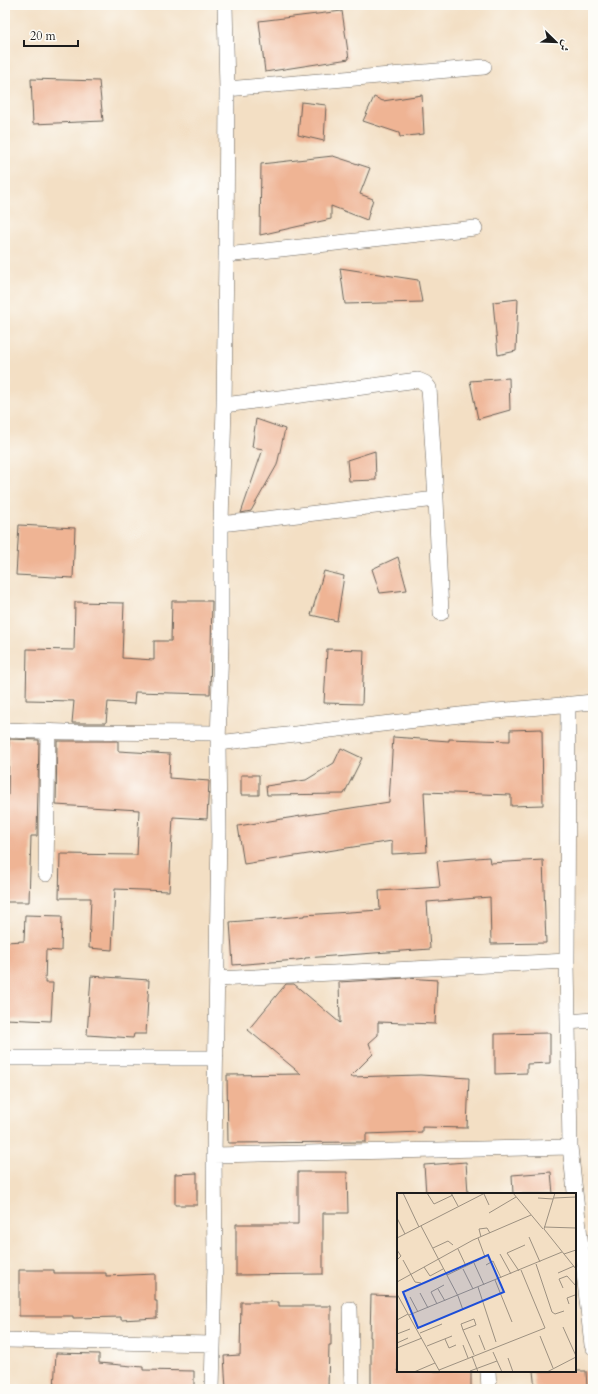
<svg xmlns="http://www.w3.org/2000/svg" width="598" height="1394" font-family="Cardo,Amiri,serif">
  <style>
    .building { fill: #efb494 }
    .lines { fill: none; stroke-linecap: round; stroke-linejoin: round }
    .street-casing { stroke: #676057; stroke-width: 16 }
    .street { stroke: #fff; stroke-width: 15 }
    .inset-road { fill: none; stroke: #9d9181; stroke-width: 1 }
    .view { fill: #1d4ed8; fill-opacity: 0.15; stroke: #1d4ed8; stroke-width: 2 }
    .inset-edge { fill: none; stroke: #1c1c1c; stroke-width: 2 }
  </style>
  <rect width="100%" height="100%" fill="#fdfcf7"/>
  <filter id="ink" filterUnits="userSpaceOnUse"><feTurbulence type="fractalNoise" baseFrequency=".025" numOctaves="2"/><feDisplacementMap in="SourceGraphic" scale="8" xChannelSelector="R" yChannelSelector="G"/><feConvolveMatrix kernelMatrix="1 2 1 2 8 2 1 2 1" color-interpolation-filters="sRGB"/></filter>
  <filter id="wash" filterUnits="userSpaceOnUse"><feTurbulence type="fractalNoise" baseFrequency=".012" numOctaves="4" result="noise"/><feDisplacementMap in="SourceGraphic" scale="16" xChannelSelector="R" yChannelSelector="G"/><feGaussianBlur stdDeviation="0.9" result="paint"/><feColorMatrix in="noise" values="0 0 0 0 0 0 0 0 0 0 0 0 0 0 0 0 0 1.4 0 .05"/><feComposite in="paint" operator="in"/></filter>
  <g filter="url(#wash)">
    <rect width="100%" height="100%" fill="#f3dfc4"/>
    <g id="blocks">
      <path class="building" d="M342,11L349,59L265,72L259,21Z
        M31,79L99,81L103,121L33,124Z
        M422,95L424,134L400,137L399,133L363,121L374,97L383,101Z
        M301,102L326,105L324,141L298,135Z
        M333,156L370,168L360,194L373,199L367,220L331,206V219L260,235L261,164Z
        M340,268L418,280L422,302L345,304Z
        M518,299L516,351L498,355L493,302Z
        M509,378L510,410L478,419L470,381Z
        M256,419L285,429L277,465L251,511L241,513L263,449L252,447Z
        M375,451L376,480L349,481L347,460Z
        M19,525L75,528L73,578L16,575Z
        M398,557L407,590L380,593L372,569Z
        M324,571L344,576L337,621L311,615Z
        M172,601H212L210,694L135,692L134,704L108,702L106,723H72L74,701L26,700L27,649L74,650L75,602L124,603L122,658L154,660V641H171Z
        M327,649L364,650L362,704L324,703Z
        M542,729L543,805L511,806V795L424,792L427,852L392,854V841L244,864L238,826L389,802L393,737L449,741V739L510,741V730Z
        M9,739L39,740L37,836H31L29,902H5V796H8Z
        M57,741H118V751L170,754L169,778L209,781L207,819L173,817L169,891L115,889L112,950L89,948L91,898H59L60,854L137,855L139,810L56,805Z
        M341,748L362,758L344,794L267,795L266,786L306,780L334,763Z
        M241,775H259V795H241Z
        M489,857L490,863L543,860L546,943L491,944L490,897L427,902L430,949L305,958V959L297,960L233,965L230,922L304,916V915L380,910L379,891L440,887L437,861Z
        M25,915L62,916L61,951L46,950L45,983H53L51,1021L5,1019V942L24,941Z
        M91,976L149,980L146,1034H134L133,1038L87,1035Z
        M406,978L437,980L435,1024L378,1022V1035L369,1043L373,1054L350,1077L420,1075L469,1078L467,1128L422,1127V1132L366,1134V1142L228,1143L227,1075L301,1074L248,1030L286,984H294L340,1023L339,982Z
        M550,1033V1063L527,1064V1073L495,1074V1034Z
        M466,1162L468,1194H426L424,1165Z
        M298,1172H347L348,1213H323V1274L236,1275V1224H298Z
        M551,1172L553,1194H513L512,1175Z
        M197,1173V1205H175V1174Z
        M19,1270H54V1273H106V1276L155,1274V1301H157V1318L121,1320V1317L73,1318V1316H19Z
        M371,1295L398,1296V1371H471V1389H371V1337H370Z
        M241,1302H279V1306H331V1345H329L328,1389H226L224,1356L240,1355Z
        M56,1353L99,1354V1363L143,1367V1370L194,1371V1389H54Z
        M533,1371H586L587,1387L569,1389H535Z"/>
    </g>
  </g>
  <g filter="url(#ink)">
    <use href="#blocks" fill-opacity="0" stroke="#676057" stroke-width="1"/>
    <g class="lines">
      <g class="street-casing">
        <path id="street" d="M227,89L484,67
          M226,255L475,228
          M224,405L418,380L425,383L429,388L436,499L441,613
          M221,524L436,499
          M568,704L567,961L570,1147L592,1345L593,1347
          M5,730L66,732L218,733
          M218,743L486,712L593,702
          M46,874L48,731
          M217,979L567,961
          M568,1022L593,1020
          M5,1058H216
          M214,1155L570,1147
          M350,1309L352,1389
          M5,1340L213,1344
          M488,1371L489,1389
          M212,1389L215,1267L214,1155L219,831L218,743L221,643V524L224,405L226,255L227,89L225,5"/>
      </g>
      <use href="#street" class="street"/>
    </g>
  </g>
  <g transform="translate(397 1193)">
    <rect width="179" height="179" fill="#f3dfc4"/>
    <path class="inset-road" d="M6,0L22,34M30,0L37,11L56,2M54,0L61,13M116,0L146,36M158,0L147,36L179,76M87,1L92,12M141,5L156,6M157,5L179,4M92,20L119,4M0,25L8,41M24,33L61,103M147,34L179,35M84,44L82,36L90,35L93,40M132,44L143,69M0,45L88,0M36,55L51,48L56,52M61,56L69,73M103,61L114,81M167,61L179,57M0,67L4,63L0,57M6,67L18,89L24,90M77,70L87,92M139,71L155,119L158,121L167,118M89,72L96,68L104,85M27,74L33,83L46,76M66,76L76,96M122,78L110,60L128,52M161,80L177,73M50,82L88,64L81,45M98,87L115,129M0,89L76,47L134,22M81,94L99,149M166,95L162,86L170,83L179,93M41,96L48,108M23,100L31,115M0,101L43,179M61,103L66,117M13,104L21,119M40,111L34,99L47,92M172,111L170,105L178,102M12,122L165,59M0,127L11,121M166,134L179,163M66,137L79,132L77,126L64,131L66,137L77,162M23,140L45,131M0,141L13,136M82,142L88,157M143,143L156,175M48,146L52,155L59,152M0,150L11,145M66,152L71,165M30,153L55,143M0,155L25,145M96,159L105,179M75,163L81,179M111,165L116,179M42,177L148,135L124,77M73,178L100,168M17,179L38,170M150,179L179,164"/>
    <path class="view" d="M91,62L107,99L21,135L6,99Z"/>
    <rect width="179" height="179" class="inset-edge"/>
  </g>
  <rect width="598" height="1394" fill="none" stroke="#fdfcf7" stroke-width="20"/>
  <g transform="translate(556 42) rotate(113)" stroke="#fdfcf7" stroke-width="3" paint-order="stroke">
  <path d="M0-3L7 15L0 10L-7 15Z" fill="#1c1c1c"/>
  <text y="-6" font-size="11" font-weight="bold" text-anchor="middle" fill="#1c1c1c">ش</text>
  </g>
  <path d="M24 40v6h54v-6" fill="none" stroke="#1c1c1c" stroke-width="2"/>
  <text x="30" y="40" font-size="12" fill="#1c1c1c" stroke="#fdfcf7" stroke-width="3" paint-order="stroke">20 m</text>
</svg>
